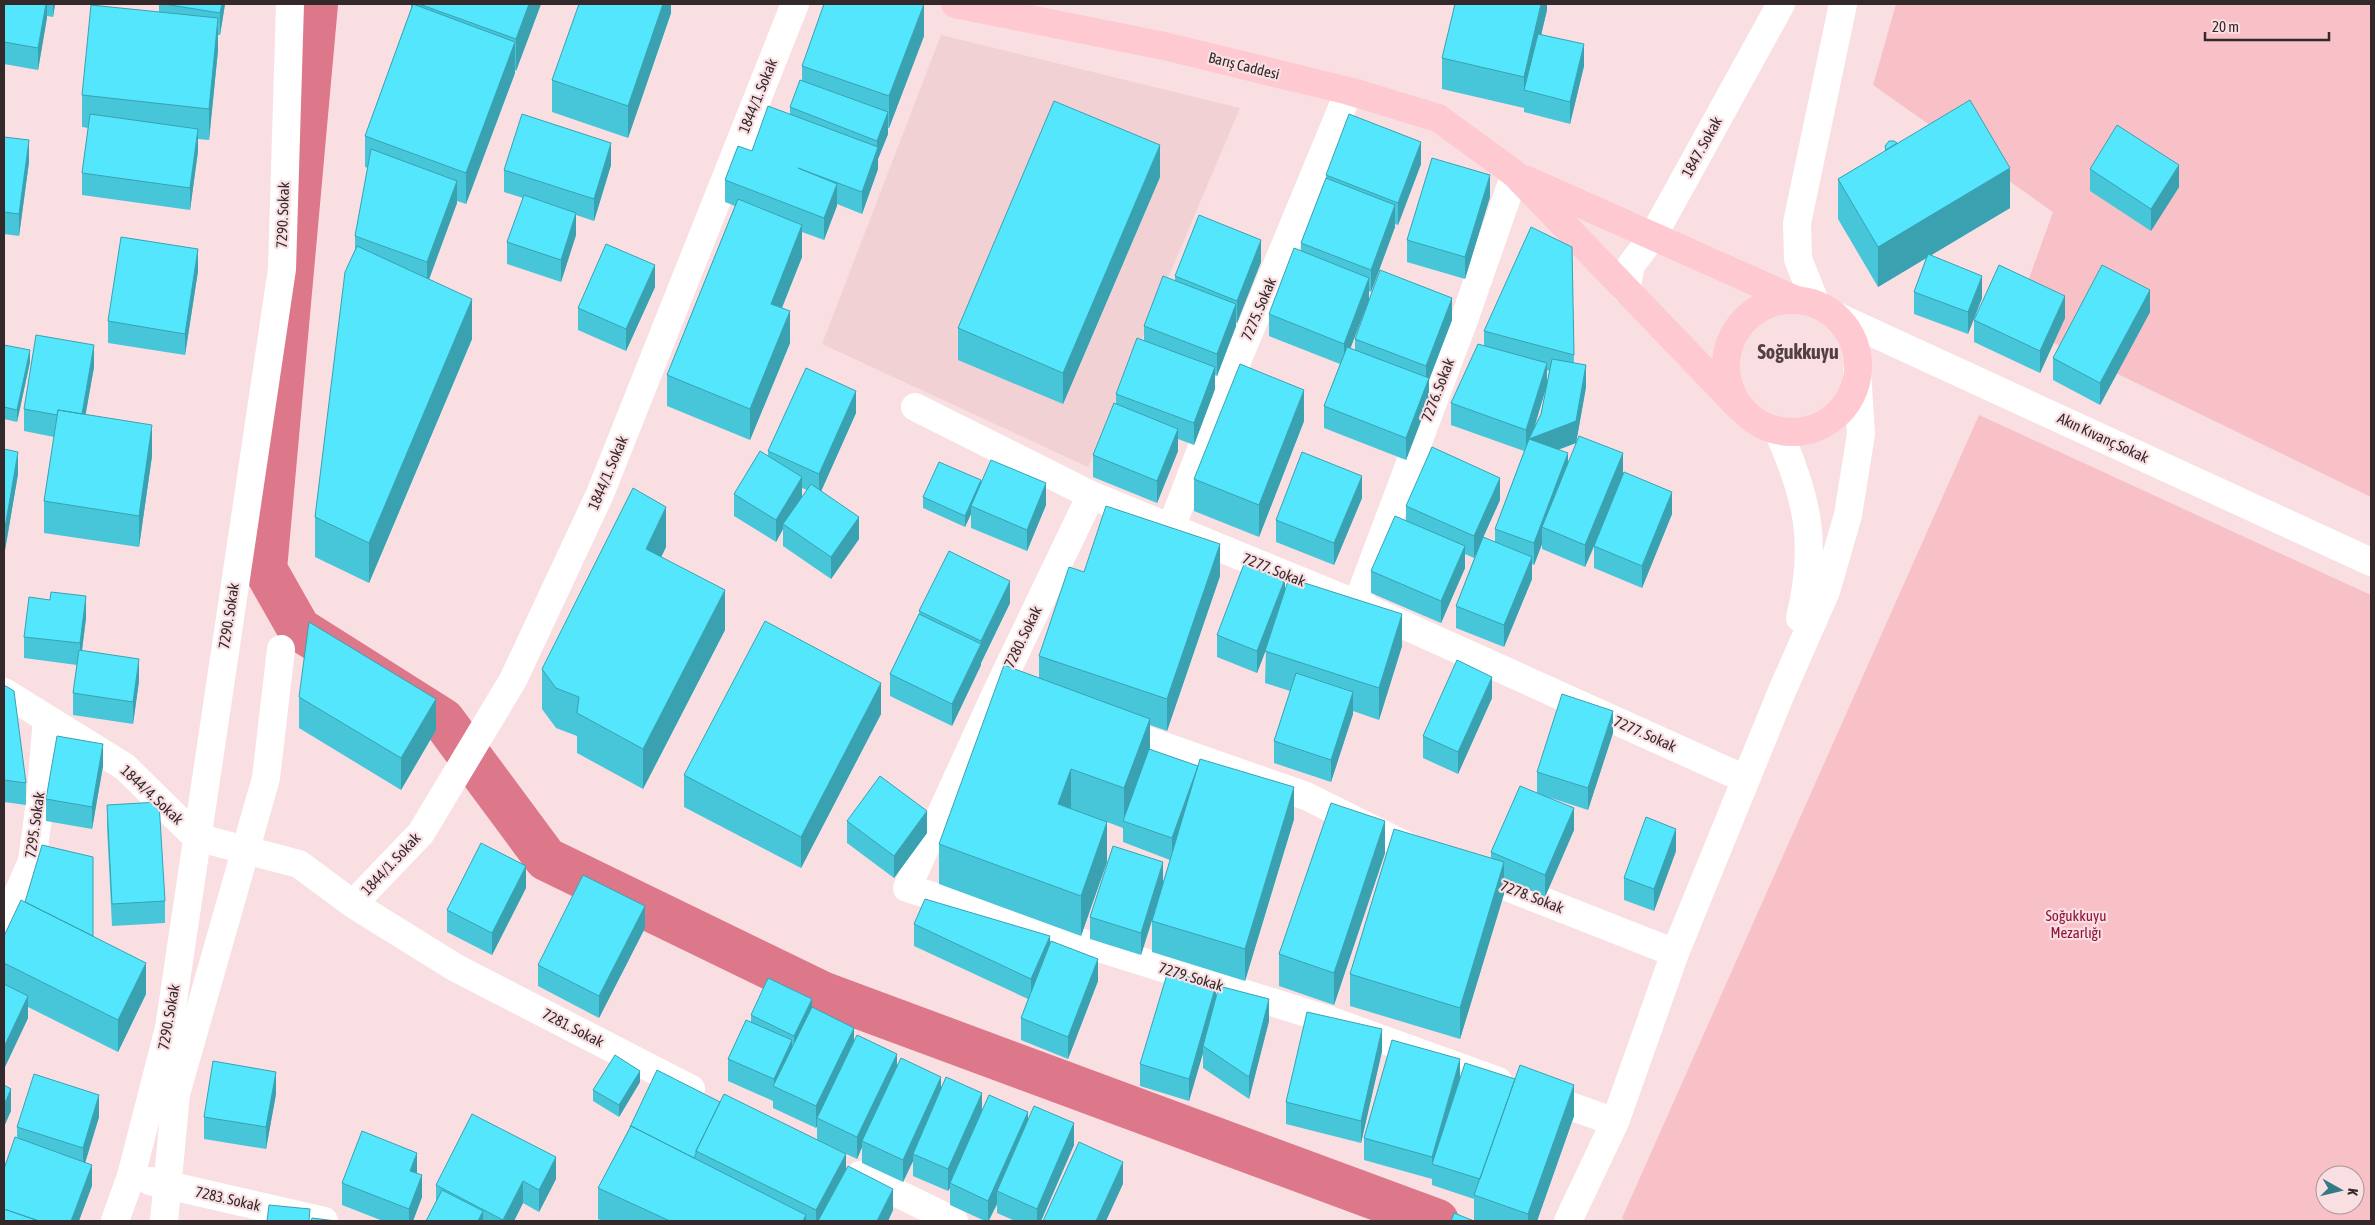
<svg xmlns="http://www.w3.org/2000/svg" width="2375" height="1225" font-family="'Asap Condensed',sans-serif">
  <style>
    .built { fill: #f2d1d5 }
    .green { fill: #f8c0c7; fill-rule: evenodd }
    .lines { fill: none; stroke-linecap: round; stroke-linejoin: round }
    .canal { stroke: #dd788b; stroke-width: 44 }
    .minor { stroke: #fff; stroke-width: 28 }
    .major { stroke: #fec9d1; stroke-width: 28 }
    .wall { fill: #47c6da; fill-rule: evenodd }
    .shaded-wall { fill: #3aa1b1 }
    .building { fill: #53e6fd; stroke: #3aa1b1 }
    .labels { text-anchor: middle; stroke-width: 4.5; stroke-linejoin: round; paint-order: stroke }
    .street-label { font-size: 15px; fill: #33292b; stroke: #f9dfe2 }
    .park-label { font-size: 15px; fill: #8f143c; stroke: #f9dfe2 }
    .district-label { font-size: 20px; font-weight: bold; fill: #544043; stroke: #f9dfe2 }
  </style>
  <rect width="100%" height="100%" fill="#f9dfe2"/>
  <path class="built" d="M941,35L1240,108L1088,467L822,344Z"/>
  <path class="green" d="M1896,4H2371V497L2013,323L2053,212L1873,85Z
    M1979,415L2371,595V1221H1625L1622,1218ZM2325,1175H2355V1205H2325Z"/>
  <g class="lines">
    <path class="canal" d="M316,4L265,569L299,629L443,720L546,859L824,994L1437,1221"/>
    <path class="minor" d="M1626,290L1631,265L1653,236L1781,4
      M1816,304L1798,259L1797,223L1843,4
      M1834,315L2371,562
      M915,407L1091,495L1357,604L1745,779
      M1778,431C1808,499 1818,544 1800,618
      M1091,495L998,689L907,888L1326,1019L1498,1081
      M1171,528L1209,429L1349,91
      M1357,604L1464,320L1515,174
      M4,692L125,767L196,837L299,864L353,904L456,968L691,1089
      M1115,729L1306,796L1425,855
      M1469,872L1675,953
      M353,904L421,833L513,680L600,494L795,4
      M4,925L32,861L40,803L47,719
      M1539,1095L1615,1122
      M860,1175L954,1221
      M150,1181L324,1221
      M115,1221L131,1176L169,1028L282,269L290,4
      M164,1221L176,1094L266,778L281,649
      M1568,1221L1615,1122L1675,953L1782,691L1826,591L1848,515L1861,434L1857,371"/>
    <path class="major" d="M955,4L1164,46L1349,91L1438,118L1515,174L1740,408
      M1527,180L1796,300
      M1726 366a66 66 0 1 1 132 0a66 66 0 1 1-132 0Z"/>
  </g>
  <path class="wall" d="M4,4H55L53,17L47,16L38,70L4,64Z
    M159,4H225L220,35H218V50L209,140L198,139V151L190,210L82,195V173L88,128L82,127V95L159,12Z
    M411,4H541L516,71L515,70V73L466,204L457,201V203L429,280L472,339L369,583L315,557V517L355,250V236L368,168L365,167V136L411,9Z
    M671,4V13L628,138L552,112V80Z
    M1547,4V10L1541,34L1584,66L1570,124L1524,112V108L1442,89V58Z
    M924,36L889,128H888V134L878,159V169L862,214L837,204L824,240L802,232V257L782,308L790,343L750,440L667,406V375L735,206L725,202V180L752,151L790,114V107L802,81V66Z
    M4,137L29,162L19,236L4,234Z
    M1897,143L2010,208L1931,255L1982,298L1968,334L1914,314V292L1926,258L1878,287L1838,219V179L1885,151V146Z
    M1421,164L1398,225L1395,224V227L1371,292L1369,291V300L1350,348L1355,350V339L1452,320L1429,380V400L1406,460L1324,428V406L1340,364L1269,336V314L1301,251V243L1326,178V175Z
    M611,165L594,221L576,215V235L561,282L507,264V242L523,198L504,192V170Z
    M2090,169L2179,187L2151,231L2090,191Z
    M1160,177L1063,404L958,360V328Z
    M1490,197L1465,279L1407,262V240Z
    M1572,247L1574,363L1586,387L1576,443L1558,450L1568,464L1623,474L1672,514L1642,588L1594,568V547L1585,567L1542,549V544L1534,565L1532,564V579L1504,647L1456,628V606L1479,546L1474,558L1465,554V568L1441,623L1371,593V571L1406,520V506L1500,500L1483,537L1495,542V529L1524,451L1451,425V403L1484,346V331ZM1547,370L1549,371L1547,384ZM1546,388L1541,414L1533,429L1535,425Z
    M1261,262L1237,323L1236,322V326L1217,376L1215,375V389L1194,445L1178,439V451L1157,503L1093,477V455L1116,404V394L1144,341V326L1175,281V276Z
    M198,271L185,355L108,343V321Z
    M655,287L626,351L578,330V308Z
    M2150,312L2100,405L2053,380V358Z
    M2065,318L2040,373L1974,342V320Z
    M4,345L30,362L17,422L4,419Z
    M94,367L85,415L152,456L139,547L44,533V501L54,437L24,431V409Z
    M856,413L821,491L859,539L831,579L783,546V529L776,542L734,516V494L768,456V451ZM802,488L807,490L802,498Z
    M1304,421L1259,537L1194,511V479Z
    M4,449L18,474L5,550H4Z
    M981,483L1046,505L1027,551L971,528V514L965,527L923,508V497Z
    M1362,498L1334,565L1276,542V520Z
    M666,547L661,557L725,630L643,789L577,753V736L556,728L542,709V669Z
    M1084,572L1220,576L1167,731L1150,725V749L1294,819L1245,981L1152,952V921L1141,955L1090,939V917L1163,882L1170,860L1123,842V828L1107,822V862L1081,936L939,884V844L1039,678V656Z
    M1285,592L1402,646L1379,720L1353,711V714L1331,782L1274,763V741L1290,691L1265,683L1266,649L1257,673L1217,657V635Z
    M1010,603L981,663V665L952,726L890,696V674L919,614V611Z
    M86,618L82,651L139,681L133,724L73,715V693L77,665L24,658V637Z
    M4,685L26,783V805L4,802Z
    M299,697L436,730L401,790L299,728Z
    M1492,698L1458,774L1423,758V736Z
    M881,714L801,868L684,807V775Z
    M1613,733L1588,810L1548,797L1574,830L1545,897L1504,879V894L1460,1039L1350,1006V974L1491,858V852L1537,793V772Z
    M103,766L92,829L46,821V799Z
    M107,805L165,901V923L112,926L107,827Z
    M847,821L927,833L894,878L847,843Z
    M1676,851L1654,911L1624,900V878Z
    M1385,853L1334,1005L1279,986V954Z
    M526,888L492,955L447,932V910Z
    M914,924L1050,945L1098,981L1068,1059L1021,1040V1018L1028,999L914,946Z
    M645,928L599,1018L538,986V965Z
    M4,936H93L146,994L118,1052L28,1007V1018L4,1069Z
    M1216,996L1269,1021L1249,1099L1203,1068V1053L1189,1101L1140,1086V1064Z
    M812,1008L854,1040L897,1067L941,1088L982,1110L1028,1121L1074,1145L1041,1221H1015L997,1213V1204L989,1221H985L950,1205V1188L948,1191L913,1176V1161L903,1182L862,1163V1147L857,1159L817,1140V1126L816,1128L773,1108V1101L728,1081V1059L751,1021V1015Z
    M1382,1051L1361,1143L1286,1124V1102Z
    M640,1082L619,1117L593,1101V1090Z
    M276,1094L266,1149L204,1139V1117Z
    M1574,1116L1537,1221H1451H1474V1199L1432,1185V1177V1179L1364,1160V1138Z
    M99,1117L85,1162L92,1186L17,1137V1127Z
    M630,1127L846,1169L893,1210L888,1221H602L598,1219V1188Z
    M417,1174L422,1197L413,1221H383L342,1205V1183Z
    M556,1179L539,1212L523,1203L514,1221H426L436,1202V1185Z"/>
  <path class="shaded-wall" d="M46,4H47V18L38,70V48Z
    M53,4H55L53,17Z
    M222,4H225L220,35V13Z
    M529,4H541L516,71V39Z
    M663,4H671V13L628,138V106Z
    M924,4V36L889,128V96Z
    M1541,4H1547V10L1528,91L1524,90V77Z
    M218,18V50L209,140V109Z
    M515,42V73L466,204V173Z
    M1584,44V66L1570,124V102Z
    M888,112V134L878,159V169L862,214V192L877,150V141Z
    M198,129V151L190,210V188Z
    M29,140V162L19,236V214Z
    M1421,142V164L1398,225V203Z
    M611,143V165L594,221V199Z
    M1160,145V177L1063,404V373Z
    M2179,165V187L2151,231V209Z
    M2010,168V208L1878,287V247Z
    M1490,175V197L1465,279V257Z
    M457,181V203L427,284V262Z
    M837,184V206L824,240V218Z
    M1395,205V227L1371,292V270Z
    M576,213V235L561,282V260Z
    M802,225V257L771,335V304Z
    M1261,240V262L1237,323V301Z
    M198,249V271L185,355V334Z
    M655,265V287L626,351V329Z
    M1982,276V298L1968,334V312Z
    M1369,278V300L1344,365V344Z
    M2150,290V312L2100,405V383Z
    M2065,296V318L2040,373V351Z
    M1452,298V320L1429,380V400L1406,460V438L1426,386V366Z
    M472,299V339L369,583V543Z
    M1236,304V326L1217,376V354Z
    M790,311V343L750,440V409Z
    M94,345V367L81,441V420Z
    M30,350V362L17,422V410Z
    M1547,363V385L1531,438L1586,365V387L1576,443L1529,460L1526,452V430Z
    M1215,367V389L1194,445V423Z
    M1304,390V421L1259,537V505Z
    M856,391V413L819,496V474Z
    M152,425V456L139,547V516Z
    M1178,429V451L1157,503V481Z
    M18,452V474L5,550V528Z
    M1568,453V475L1542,527V544L1534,565V543Z
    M1623,453V475L1585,567V545Z
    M1362,476V498L1334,565V543Z
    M802,477V499L783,524V529L776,542V520Z
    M1500,478V500L1474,558V536Z
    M981,480V491L971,506V514L965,527V516Z
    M1046,483V505L1027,551V530Z
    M1672,492V514L1642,588V566Z
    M666,507V547L646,589V549Z
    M859,517V539L831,579V557Z
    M1220,544V576L1167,731V699Z
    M1465,546V568L1441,623V601Z
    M1532,557V579L1504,647V625Z
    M1285,579V601L1257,673V651Z
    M1010,581V603L981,663V641Z
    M725,590V630L643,789V749Z
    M86,596V618L80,665V643Z
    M1402,614V646L1379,720V688Z
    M981,644V665L952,726V704Z
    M139,659V681L133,724V702Z
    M1492,677V698L1458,774V752Z
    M881,683V714L801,868V837Z
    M1353,692V714L1331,782V760Z
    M436,699V730L401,790V758Z
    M1613,711V733L1588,810V788Z
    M1150,719V759L1124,821V788Z
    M103,744V766L92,829V807Z
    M1198,767L1172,860V838Z
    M1071,769V809L1058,804Z
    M1294,787V819L1245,981V949Z
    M1574,808V830L1545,897V875Z
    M927,811V833L894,878V856Z
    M1385,821V853L1334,1005V973Z
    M1107,822V862L1081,936V896Z
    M1676,829V851L1654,911V889Z
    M1163,862V884L1141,955V933Z
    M1504,862V894L1460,1039V1008Z
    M526,866V888L492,955V933Z
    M645,906V928L599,1018V996Z
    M1050,936V958L1031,1000V979Z
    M1098,959V981L1068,1059V1037Z
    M146,963V994L118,1052V1020Z
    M1216,985V1007L1203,1046V1053L1189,1101V1079Z
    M28,996V1018L4,1069V1047Z
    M812,999V1021L794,1058V1036Z
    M1269,999V1021L1249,1099V1077Z
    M854,1028V1050L817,1118V1126L816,1128V1106Z
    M1382,1029V1051L1361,1143V1121Z
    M792,1040V1062L774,1086V1079Z
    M897,1054V1076L862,1141V1147L857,1159V1137Z
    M1460,1059V1081L1432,1164V1179V1157Z
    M640,1071V1082L619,1117V1105Z
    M276,1072V1094L266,1149V1127Z
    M941,1077V1099L913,1154V1161L903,1182V1160Z
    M1574,1085V1116L1537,1221H1528V1214Z
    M11,1089V1111L4,1127V1105Z
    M982,1093V1115L950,1183V1188L948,1191V1169Z
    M99,1095V1117L83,1170V1148Z
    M1028,1112V1134L997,1191V1204L988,1221V1201Z
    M1074,1123V1145L1041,1221H1037V1209Z
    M417,1153V1175L410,1171Z
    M846,1154V1186L827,1221H816V1210Z
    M556,1157V1179L539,1212V1190Z
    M1123,1162V1184L1106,1221H1096Z
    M92,1165V1186L79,1221H71Z
    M422,1175V1197L413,1221H409V1209Z
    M523,1181V1203L514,1221H503V1220Z
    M893,1189V1210L888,1221H877Z
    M483,1211V1221H478Z
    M806,1215V1221H803Z"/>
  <path class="building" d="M4,4H46L38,48L4,42Z
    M164,4H222L220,13Z
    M413,4L515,42L466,173L365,136Z
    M419,4H529L516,39Z
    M579,4H663L628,106L552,80Z
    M824,4H924L889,96L802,66Z
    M1455,4H1541L1524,77L1442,58Z
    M91,5L218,18L209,109L82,95Z
    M1538,34L1584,44L1570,102L1524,90Z
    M800,80L888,112L877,141L790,107Z
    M1970,100L2010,168L1878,247L1838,179Z
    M1054,101L1160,145L1063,373L958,328Z
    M768,106L878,147L862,192L798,168L837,184L824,218L725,180L738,146L752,151Z
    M90,114L198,129L190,188L82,173Z
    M522,114L611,143L594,199L504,170Z
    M1349,114L1421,142L1398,203L1326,175Z
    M2117,125L2179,165L2151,209L2090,169Z
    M4,137L29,140L19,214L4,212Z
    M1889,141H1894L1897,143L1886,150L1885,146Z
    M371,149L457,181L427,262L355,236Z
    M1432,158L1490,175L1465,257L1407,240Z
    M1326,178L1395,205L1371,270L1301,243Z
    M524,195L576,213L561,260L507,242Z
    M738,199L802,225L771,304L790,311L750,409L667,375Z
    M1199,215L1261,240L1237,301L1175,276Z
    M1531,227L1572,247L1574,355L1484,331Z
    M121,237L198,249L185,334L108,321Z
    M606,244L655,265L626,329L578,308Z
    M357,246L472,299L369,543L315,517L345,272Z
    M1294,248L1369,278L1344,344L1269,314Z
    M1928,254L1982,276L1968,312L1914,292Z
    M1999,265L2065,296L2040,351L1974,320Z
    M2102,265L2150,290L2100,383L2053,358Z
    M1380,270L1452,298L1426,366L1355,339Z
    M1163,276L1236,304L1217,354L1144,326Z
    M36,335L94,345L82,414L58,410L57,415L24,409Z
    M1137,338L1215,367L1194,423L1116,394Z
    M1478,344L1547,363L1526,430L1451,403Z
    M4,345L30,350L17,410L4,407Z
    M1347,347L1429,378L1406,438L1324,406Z
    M1552,359L1586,365L1576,421L1529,439L1541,414Z
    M1240,364L1304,390L1259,505L1194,479Z
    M806,368L856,391L819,474L768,451Z
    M1114,403L1178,429L1157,481L1093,455Z
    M58,410L152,425L139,516L44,501Z
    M1579,436L1623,453L1585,545L1542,527Z
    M1529,439L1568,453L1534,543L1495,529Z
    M1432,447L1500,478L1474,536L1406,506Z
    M4,449L18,452L5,528H4Z
    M760,451L802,477L776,520L734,494Z
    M1302,452L1362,476L1334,543L1276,520Z
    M991,460L1046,483L1027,530L971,506Z
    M939,462L981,480L965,516L923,497Z
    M1624,472L1672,492L1642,566L1594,546Z
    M811,484L859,517L831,557L783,524Z
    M633,488L666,507L646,549L725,590L643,749L577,713L579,697L556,688L542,669Z
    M1106,506L1220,544L1167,699L1039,656L1069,567L1084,572Z
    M1395,516L1465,546L1441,601L1371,571Z
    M1483,537L1532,557L1504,625L1456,606Z
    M949,551L1010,581L981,641L919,611Z
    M1244,564L1285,579L1257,651L1217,635Z
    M1289,578L1402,614L1379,688L1265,651Z
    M51,592L86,596L80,643L24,637L29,597L50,600Z
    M919,614L981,644L952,704L890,674Z
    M765,621L881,683L801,837L684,775Z
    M309,622L436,699L401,758L299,697Z
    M79,650L139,659L133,702L73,693Z
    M1457,660L1492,677L1458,752L1423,736Z
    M1004,665L1150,719L1124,788L1071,769L1058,804L1107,822L1081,896L939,844Z
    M1296,673L1353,692L1331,760L1274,741Z
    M4,685L14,691L26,783L4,780Z
    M1562,694L1613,711L1588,788L1537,772Z
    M57,736L103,744L92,807L46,799Z
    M1149,749L1198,766L1172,838L1123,821Z
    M1200,759L1294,787L1245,949L1152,921Z
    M880,776L927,811L894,856L847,821Z
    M1520,786L1574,808L1545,875L1491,852Z
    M159,802L165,901L112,904L107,805Z
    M1331,803L1385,821L1334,973L1279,954Z
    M1646,817L1676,829L1654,889L1624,878Z
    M1394,829L1504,862L1460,1008L1350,974Z
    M481,843L526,866L492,933L447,910Z
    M42,845L93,857V936L25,902Z
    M1113,846L1163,862L1141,933L1090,917Z
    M583,875L645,906L599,996L538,965Z
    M925,899L1050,936L1031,979L914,924Z
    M21,900L146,963L118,1020L4,963V936Z
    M1051,941L1098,959L1068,1037L1021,1018Z
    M1168,971L1216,985L1189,1079L1140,1064Z
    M768,978L812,999L794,1036L751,1015Z
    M4,984L28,996L4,1047Z
    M1219,986L1269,999L1249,1077L1203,1046Z
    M812,1007L854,1028L816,1106L773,1086Z
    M1307,1012L1382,1029L1361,1121L1286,1102Z
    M746,1020L792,1040L774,1079L728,1059Z
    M857,1035L897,1054L857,1137L817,1118Z
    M1392,1040L1460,1059L1432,1157L1364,1138Z
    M615,1055L640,1071L619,1105L593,1090Z
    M901,1058L941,1077L903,1160L862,1141Z
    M213,1061L276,1072L266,1127L204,1117Z
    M1465,1063L1515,1079L1480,1179L1432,1164Z
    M1520,1065L1574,1085L1528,1214L1474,1195Z
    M657,1070L720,1102L696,1151V1154L694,1158L631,1126L630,1127Z
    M34,1074L99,1095L83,1148L17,1127Z
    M946,1077L982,1093L948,1169L913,1154Z
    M4,1085L11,1089L4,1105Z
    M724,1094L846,1154L816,1210L696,1151Z
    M989,1095L1028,1112L988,1201L950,1183Z
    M1034,1106L1074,1123L1037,1209L997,1191Z
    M472,1114L556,1157L539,1190L523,1181L503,1220L436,1185Z
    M631,1126L806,1215L803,1221H670L598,1188Z
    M362,1131L417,1153L410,1171L422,1175L409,1209L342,1183Z
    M15,1137L92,1165L71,1221H39L4,1209V1169Z
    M1079,1142L1123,1162L1096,1221H1043Z
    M848,1166L893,1189L877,1221H818Z
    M442,1190L483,1211L478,1221H426Z
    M269,1205L310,1209L309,1221H267Z
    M4,1209L39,1221H4Z
    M1454,1213L1474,1221H1451Z
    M312,1218L336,1221H311Z
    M505,1219L513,1221H504Z"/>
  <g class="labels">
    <g class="street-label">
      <text transform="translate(1244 66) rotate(14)" y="5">Barış Caddesi</text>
      <text transform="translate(758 96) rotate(-68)" y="5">1844/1. Sokak</text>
      <text transform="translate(1702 147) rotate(-61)" y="5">1847. Sokak</text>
      <text transform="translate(283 215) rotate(-88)" y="5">7290. Sokak</text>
      <text transform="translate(1259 309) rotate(-67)" y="5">7275. Sokak</text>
      <text transform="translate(1438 390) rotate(-69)" y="5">7276. Sokak</text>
      <text transform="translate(2103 438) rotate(25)" y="5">Akın Kıvanç Sokak</text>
      <text transform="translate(608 473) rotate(-67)" y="5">1844/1. Sokak</text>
      <text transform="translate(1274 570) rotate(22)" y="5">7277. Sokak</text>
      <text transform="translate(229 616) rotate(-81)" y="5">7290. Sokak</text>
      <text transform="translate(1023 637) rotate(-64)" y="5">7280. Sokak</text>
      <text transform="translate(1645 734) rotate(24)" y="5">7277. Sokak</text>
      <text transform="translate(152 795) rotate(43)" y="5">1844/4. Sokak</text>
      <text transform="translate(35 825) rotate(-82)" y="5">7295. Sokak</text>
      <text transform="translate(391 864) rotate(-47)" y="5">1844/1. Sokak</text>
      <text transform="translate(1532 897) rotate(21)" y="5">7278. Sokak</text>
      <text transform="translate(1191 977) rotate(17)" y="5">7279. Sokak</text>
      <text transform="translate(169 1017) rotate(-80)" y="5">7290. Sokak</text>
      <text transform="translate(573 1028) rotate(27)" y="5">7281. Sokak</text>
      <text transform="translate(228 1199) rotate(13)" y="5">7283. Sokak</text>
    </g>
    <g class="park-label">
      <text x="2076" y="921">Soğukkuyu<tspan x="2076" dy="17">Mezarlığı</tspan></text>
    </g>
    <g class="district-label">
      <text x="1798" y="359">Soğukkuyu</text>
    </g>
  </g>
  <rect width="2375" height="1225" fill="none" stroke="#33292b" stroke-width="10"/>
  <g transform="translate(2340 1190) rotate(98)"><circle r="24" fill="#f9dfe2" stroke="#aa9699"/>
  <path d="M0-4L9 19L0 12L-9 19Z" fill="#337a85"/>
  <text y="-8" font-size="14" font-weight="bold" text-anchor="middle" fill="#33292b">K</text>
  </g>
  <path d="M2205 32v8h124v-8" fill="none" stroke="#33292b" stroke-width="2.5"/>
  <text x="2212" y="32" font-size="15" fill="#33292b" stroke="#f9dfe2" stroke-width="4" paint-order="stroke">20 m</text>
</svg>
